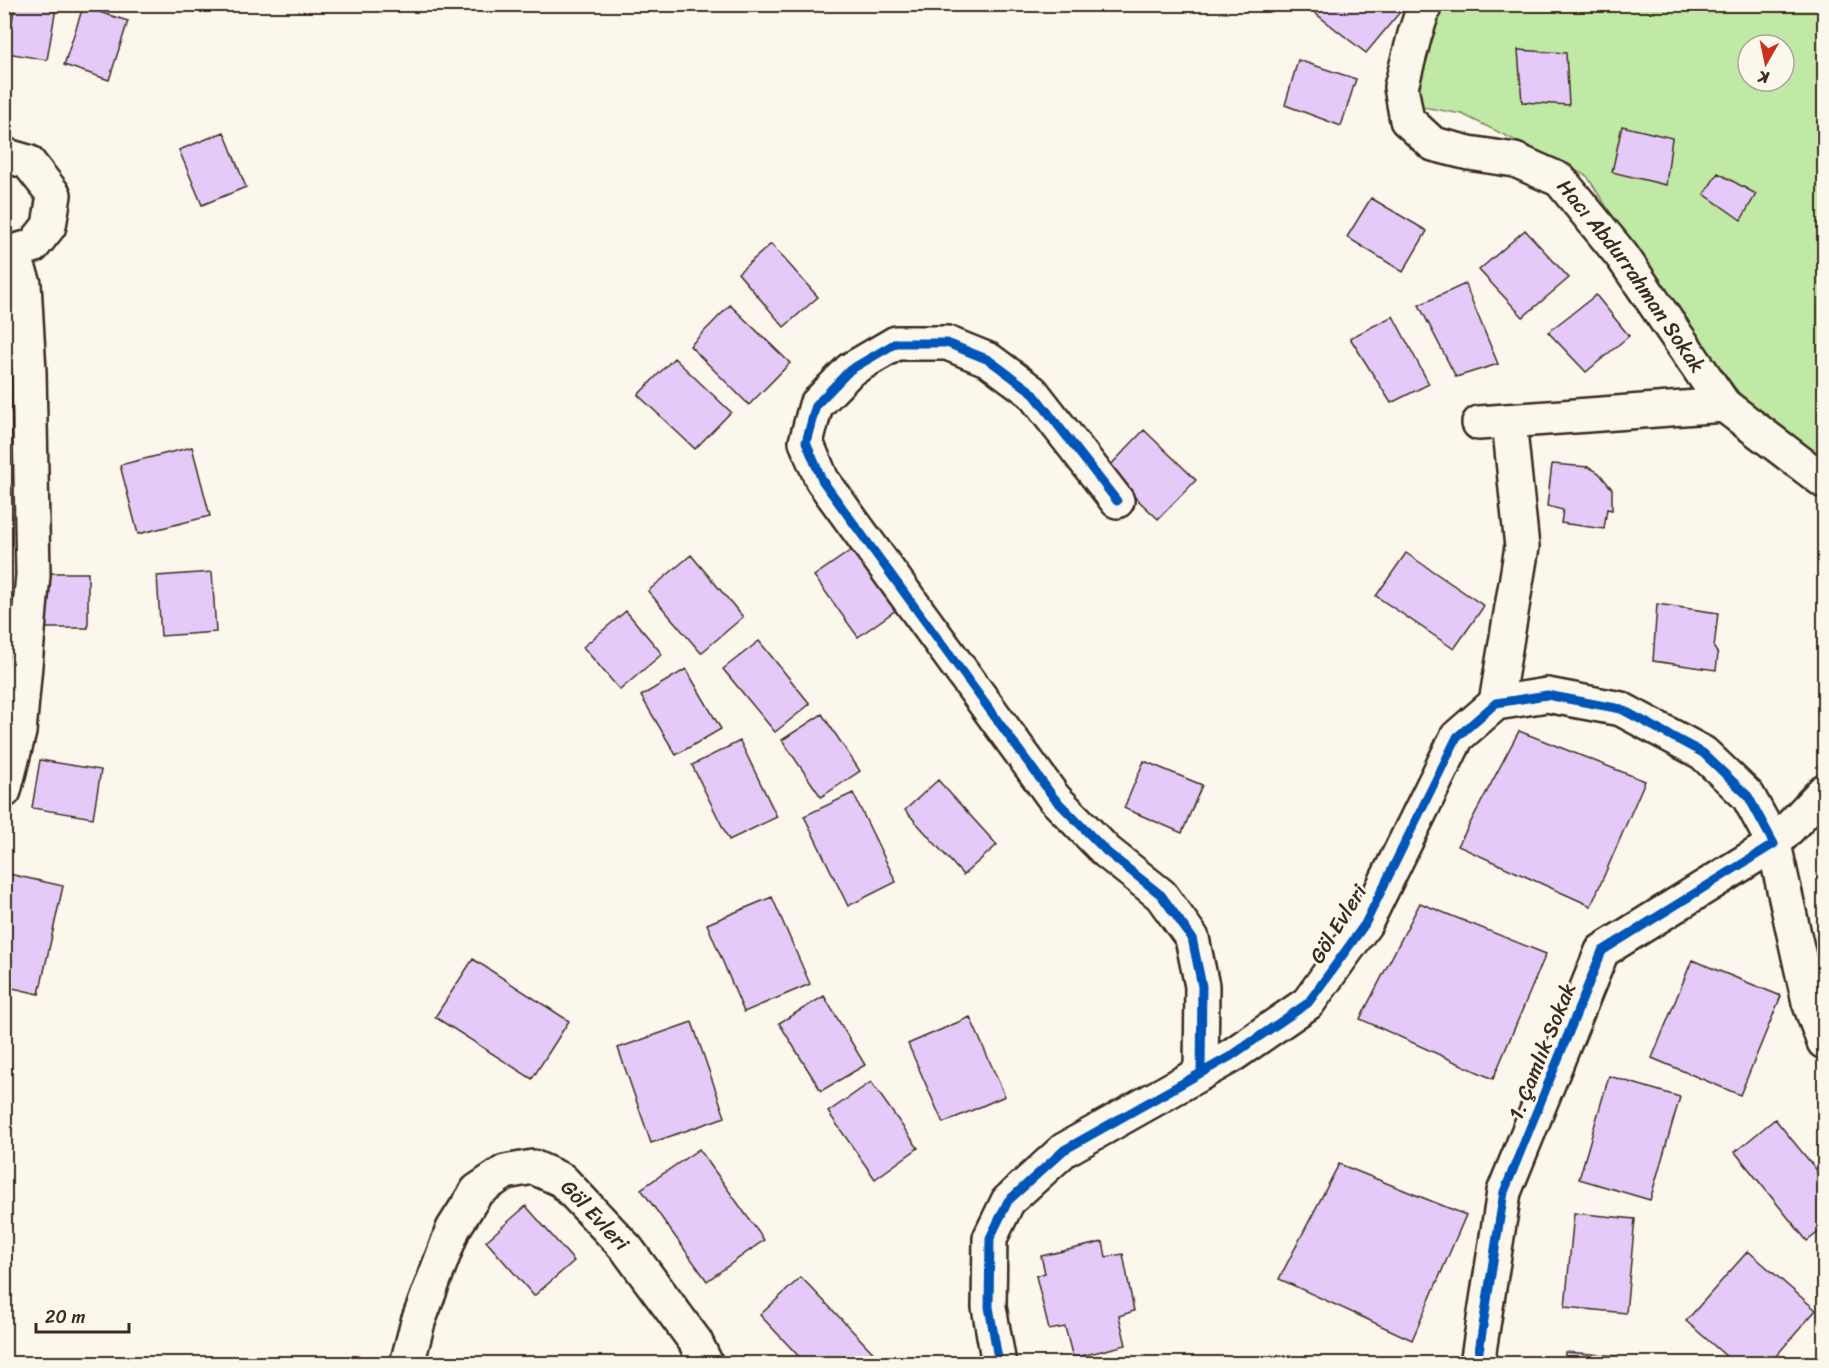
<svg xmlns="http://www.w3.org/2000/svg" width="1829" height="1368" font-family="Sriracha,sans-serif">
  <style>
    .green { fill: #c0e9a6; stroke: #7e8a62; stroke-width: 1.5; fill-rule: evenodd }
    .building { fill: #e5caf9; stroke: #3b2a1e; stroke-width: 1.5 }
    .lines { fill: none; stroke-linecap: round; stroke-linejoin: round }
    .street-casing { stroke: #3b2a1e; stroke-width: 38 }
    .secondary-casing { stroke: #3b2a1e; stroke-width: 38 }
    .street { stroke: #fbf7ec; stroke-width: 33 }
    .secondary { stroke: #fbf7ec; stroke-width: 33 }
    .cycleway-casing { stroke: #fbf7ec; stroke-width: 13 }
    .cycleway { stroke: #0057b8; stroke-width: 9 }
    .labels { text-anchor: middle; stroke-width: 5; stroke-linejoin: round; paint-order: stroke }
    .street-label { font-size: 21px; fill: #3b2a1e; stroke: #fbf7ec }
  </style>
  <rect width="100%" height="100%" fill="#fbf7ec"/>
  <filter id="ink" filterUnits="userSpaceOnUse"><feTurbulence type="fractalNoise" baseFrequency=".0167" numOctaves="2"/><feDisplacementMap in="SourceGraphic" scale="12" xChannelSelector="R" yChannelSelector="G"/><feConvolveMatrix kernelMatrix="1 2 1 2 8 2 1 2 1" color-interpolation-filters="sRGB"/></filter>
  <g filter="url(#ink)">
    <path class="green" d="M1434,5H1824V468L1740,394L1667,301L1587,176L1462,114L1411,105ZM1748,45H1784V81H1748Z"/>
    <path class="building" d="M15,4H38L56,8L47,60L7,53Z
      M1322,4H1386L1400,12L1366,53L1315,13Z
      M83,7L128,21L109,80L64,65Z
      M1518,50L1566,53L1569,105L1522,102Z
      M1298,60L1356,79L1341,126L1285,105Z
      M1622,126L1672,138L1666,185L1612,172Z
      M224,132L246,187L202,205L179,150Z
      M1718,173L1756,194L1741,220L1704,194Z
      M1371,198L1427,231L1403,272L1347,237Z
      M1525,230L1569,278L1523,317L1479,270Z
      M771,244L818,297L784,327L738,273Z
      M1465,284L1498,364L1456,377L1419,305Z
      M1596,295L1629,336L1586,372L1548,332Z
      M730,305L790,363L749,405L690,346Z
      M1393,316L1429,384L1391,403L1350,338Z
      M674,358L731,412L695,449L638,395Z
      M1144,430L1196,480L1158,519L1106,470Z
      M192,447L210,516L138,534L120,465Z
      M1552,464L1589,467L1599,473L1612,489V510L1607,509L1604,529L1561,523L1563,510L1547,506Z
      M853,549L896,610L858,637L814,576Z
      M1406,553L1484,606L1454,649L1376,596Z
      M691,555L743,617L701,653L648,591Z
      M212,572L216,632L161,636L157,576Z
      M44,573H88V628H43Z
      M1657,604L1718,613L1714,648L1718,654L1716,670L1653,661Z
      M626,611L662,654L620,690L583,647Z
      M759,641L810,704L775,732L723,669Z
      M686,669L721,729L676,755L641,696Z
      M822,714L860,771L821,797L782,740Z
      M1519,731L1645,781L1591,906L1458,846Z
      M740,741L777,817L729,840L692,765Z
      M40,760L101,770L93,818L32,808Z
      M1144,761L1202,785L1182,833L1124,808Z
      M938,780L997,845L963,875L905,810Z
      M853,793L896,882L848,906L804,816Z
      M9,874L63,886L39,994L4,986V896Z
      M772,897L810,984L744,1012L707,924Z
      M1420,903L1546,954L1493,1079L1360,1019Z
      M473,959L569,1021L532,1079L435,1017Z
      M1692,960L1781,996L1740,1095L1652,1058Z
      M824,996L865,1065L821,1091L779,1023Z
      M970,1017L1005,1096L943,1123L908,1044Z
      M692,1022L725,1117L651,1143L618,1048Z
      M1609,1076L1680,1097L1650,1200L1579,1179Z
      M871,1082L918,1148L875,1179L828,1112Z
      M1775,1119L1824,1179V1228L1807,1241L1735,1152Z
      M699,1149L764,1240L707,1281L641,1189Z
      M1339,1164L1466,1215L1412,1340L1279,1279Z
      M526,1206L574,1261L534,1296L486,1241Z
      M1574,1213L1635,1219L1626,1313L1565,1307Z
      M1103,1242L1106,1257L1123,1254L1134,1311L1119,1316L1126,1345L1073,1358L1065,1327L1049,1330L1036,1276L1045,1273L1041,1256Z
      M1748,1251L1816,1310L1769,1364H1735L1686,1321Z
      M801,1277L884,1364H806L760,1315Z
      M1565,1352L1617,1356V1364H1564Z"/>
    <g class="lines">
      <g class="street-casing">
        <g id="street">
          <path d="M4,155L28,162L54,195L49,226L33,246L13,252H4"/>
          <path d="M1479,423L1724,405"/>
          <path d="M1117,501L1032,392L989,360L947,343H896L850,370L816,405L806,442L822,480L1054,798L1107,852L1161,895L1192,938L1202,986L1201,1073"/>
          <path d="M1496,703L1522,547L1509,421"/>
          <path d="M4,791L19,732L33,575L29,372L24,284L13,252"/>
          <path id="s1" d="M407,1364L418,1322L453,1229L477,1191L505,1172L533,1167L562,1180L627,1249L695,1341L706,1364"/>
          <path d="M999,1364L989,1307L990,1238L1008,1201L1064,1150L1231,1056L1308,1003L1365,924L1457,737L1496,703L1547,695L1621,709L1703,753L1748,796L1774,844"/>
        </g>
      </g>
      <g class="secondary-casing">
        <g id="secondary">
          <path id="s2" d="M1425,4L1415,34L1401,87L1407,120L1433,144L1469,153L1515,160L1560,180L1622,256L1724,405L1824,481"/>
          <path d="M1824,791L1774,844L1809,1002L1824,1042"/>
          <path d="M1477,1364L1504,1192L1602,951L1774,844"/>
        </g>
      </g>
      <use href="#street" class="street"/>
      <use href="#secondary" class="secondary"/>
      <g class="cycleway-casing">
        <path id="cycleway" d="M1117,501L1032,392L989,360L947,343H896L850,370L816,405L806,442L822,480L1054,798L1107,852L1161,895L1192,938L1202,986L1201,1073
          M999,1364L989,1307L990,1238L1008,1201L1064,1150L1231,1056L1308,1003L1365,924L1457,737L1496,703L1547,695L1621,709L1703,753L1748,796L1774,844L1602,951L1504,1192L1477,1364"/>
      </g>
      <use href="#cycleway" class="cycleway"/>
    </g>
  </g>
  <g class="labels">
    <g class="street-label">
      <text dy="7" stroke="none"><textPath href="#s2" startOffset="408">Hacı Abdurrahman Sokak</textPath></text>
      <text transform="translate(1338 924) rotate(-58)" y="7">Göl Evleri</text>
      <text transform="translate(1542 1051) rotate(-68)" y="7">1. Çamlık Sokak</text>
      <text dy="7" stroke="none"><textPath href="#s1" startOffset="330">Göl Evleri</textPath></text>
    </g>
  </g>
  <rect width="1829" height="1368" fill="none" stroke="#fbf7ec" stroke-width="24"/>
  <rect x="12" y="12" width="1805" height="1344" fill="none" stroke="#3b2a1e" stroke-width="2" filter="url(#ink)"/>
  <g transform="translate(1766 63) rotate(189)"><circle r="28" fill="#fbf7ec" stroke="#aea59a" stroke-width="1.5"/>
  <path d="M0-4.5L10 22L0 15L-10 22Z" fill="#c8321e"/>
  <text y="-9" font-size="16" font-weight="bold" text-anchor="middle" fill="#3b2a1e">K</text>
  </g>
  <path d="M36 1323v9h93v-9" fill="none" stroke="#3b2a1e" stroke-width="3"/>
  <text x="45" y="1323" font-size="18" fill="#3b2a1e" stroke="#fbf7ec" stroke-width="4.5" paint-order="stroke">20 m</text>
</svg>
